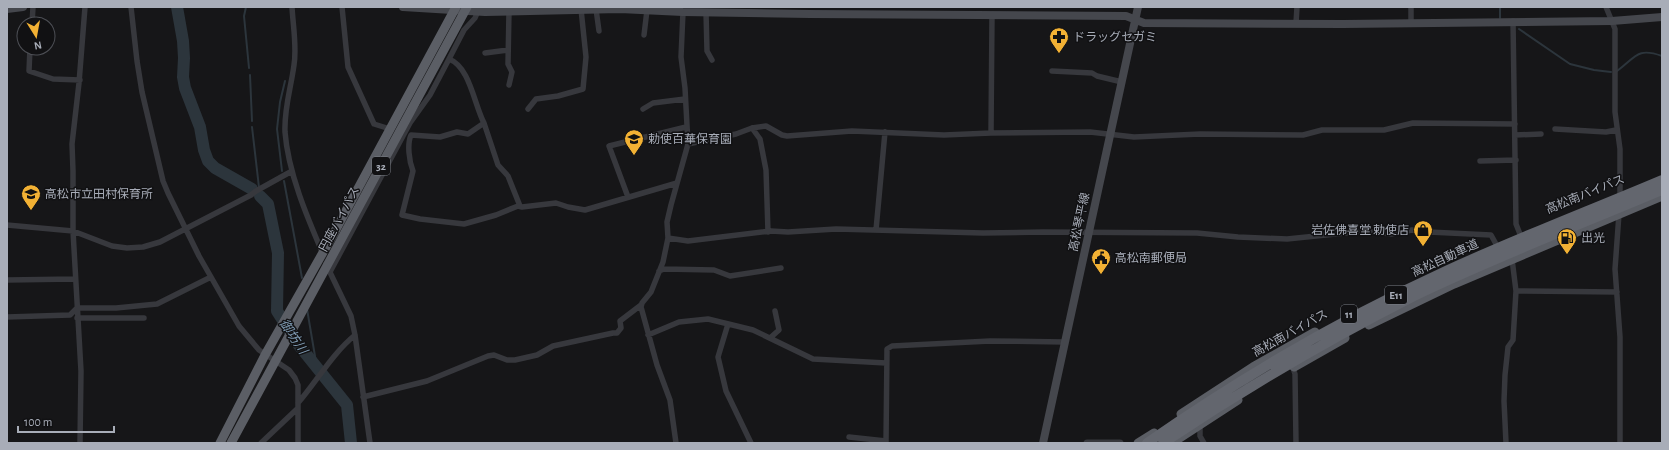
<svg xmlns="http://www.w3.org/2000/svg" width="1669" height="450" font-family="'Alegreya Sans','Noto Sans JP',sans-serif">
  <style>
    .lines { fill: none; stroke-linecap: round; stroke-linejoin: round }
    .stream { stroke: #2c353c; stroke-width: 2 }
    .river { stroke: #2c353c; stroke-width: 12 }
    .minor { stroke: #37383d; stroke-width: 5.5 }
    .tertiary { stroke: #37383d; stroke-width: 7 }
    .secondary { stroke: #45474d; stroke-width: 8 }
    .trunk { stroke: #5b5e65; stroke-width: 9 }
    .motorway-bridge { stroke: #63666e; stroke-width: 10 }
    .labels { text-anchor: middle; stroke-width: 3; stroke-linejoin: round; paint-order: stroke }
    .shield { fill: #111113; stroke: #7b7e86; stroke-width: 1 }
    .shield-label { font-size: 11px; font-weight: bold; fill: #a8adb8 }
    .poi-label { font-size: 12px; fill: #a8adb8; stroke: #111113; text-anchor: start }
    .street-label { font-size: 12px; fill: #a8adb8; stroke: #111113 }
    .water-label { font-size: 13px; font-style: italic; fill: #7f9bb3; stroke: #111113 }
  </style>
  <rect width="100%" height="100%" fill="#161618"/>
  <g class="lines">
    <path class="stream" d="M246,7L244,16L249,68
      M1500,7V18
      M1519,29L1570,64L1594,70L1611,72
      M1617,71C1636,57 1637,47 1662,56
      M250,75L252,121
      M252,127L260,196
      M282,171L277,129L280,102L285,81
      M284,181L302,278
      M307,309L317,368"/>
    <path class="river" d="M177,7L183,41L184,58L183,77L185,88L200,127L204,150L208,161L215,168L252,189
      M260,196L268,204L278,253L277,311L298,344L347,405L351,443"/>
    <path class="minor" d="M131,7L137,61L142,92L163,181L168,193L199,256L239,326L259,350L289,370L295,378L298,385V443
      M292,7C293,26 297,47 294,65C291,88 284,108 285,132C288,172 307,217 323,254
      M342,7L348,67L374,124L390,129
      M1606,7L1615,29V112L1620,149V199
      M596,9L599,31
      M478,11L475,18L464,30L449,59C470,67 474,104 484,123L468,134L457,132L440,137L411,135C407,144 409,161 413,171L402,215L420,219L464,224L496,215L518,206L522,207L556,203L568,207L585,210L677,183
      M706,12L707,51L712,60
      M1513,21L1516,224L1520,234
      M1411,22V7
      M1296,23L1297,7
      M32,24L33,7
      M644,35L647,10
      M30,48L29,71L53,79L80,80
      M485,53L508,50
      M1052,71L1092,73L1097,76L1122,82
      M509,85L512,72L508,64L509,11
      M528,109L536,99L558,96L583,89L586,57L581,9
      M643,109L653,103L685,99
      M484,123L498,165L508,176L520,206
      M752,128L760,139L766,170L768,232
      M1555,129L1606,132L1616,130
      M991,133L992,15
      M1515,135L1541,134
      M688,144L736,134L752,128L766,126L782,135L787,136L852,131L944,135L991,133L1090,132L1134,137L1200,134L1303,135L1322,130H1384L1413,123L1515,124
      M1480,161L1516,160
      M628,197L609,146L686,127
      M1619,214L1615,269L1620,337V443
      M7,225L73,231L112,246L127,248L143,247L160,242L251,195L256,191L292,171
      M876,230L885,132
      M668,238L688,241L771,231L788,232L836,229L983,233L1043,232L1197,233L1238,237L1287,239L1365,231L1391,234L1412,230L1429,232L1491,235L1496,244
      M1512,259L1516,291L1617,292
      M326,264L351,316L355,335L370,443
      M659,271L664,269L714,270L730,276L781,268
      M330,272L410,123L430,95L449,59
      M7,280L75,279
      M7,317L70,315L77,308H116L157,304L211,277
      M77,318H144
      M728,324L718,357L726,391L751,443
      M648,335L679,322L708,319L753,330L813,359L886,363
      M770,338L779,330L775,311
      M1293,368L1295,374L1296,443
      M363,397L427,381L488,356L494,355L507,360H515L537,355L553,346L613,333H617L621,328L620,321L641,305
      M298,403C317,381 332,354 355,335
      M1200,425V436L1204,443
      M849,437L886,441
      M80,443L81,371L73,231V171L72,144L79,83L85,7
      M261,443L297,409
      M676,443L670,400L657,365L641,307L642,303L651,292L663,262L668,238L667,222L671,205L688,144L685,88L681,57L683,12
      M886,443L887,349L892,346L990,341L1065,342
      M1506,443L1504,401L1505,375L1508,347L1513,340L1516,291"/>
    <path class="tertiary" d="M1087,443H1120"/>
    <path class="secondary" d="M403,7L485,12L620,9L683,12L810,14L1126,16L1144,23L1343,24L1612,21L1662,17
      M7,9L23,7
      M1043,443L1138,7"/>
    <path class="trunk" d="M1369,325L1454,284L1662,196
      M1294,367L1345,338
      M1181,414L1253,367L1315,332
      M220,443L265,355L334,233L456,7
      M231,443L467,7
      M1138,443L1154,433
      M1172,443L1238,400"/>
    <path class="motorway-bridge" d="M1147,443C1242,377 1343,318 1448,270C1518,238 1591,210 1662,180
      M1163,443C1244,389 1327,340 1414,296C1495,257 1579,225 1662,190"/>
  </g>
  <defs>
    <g id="pharmacy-pin" transform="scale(1)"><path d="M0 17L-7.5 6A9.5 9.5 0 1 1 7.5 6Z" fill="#f2b134" stroke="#111113"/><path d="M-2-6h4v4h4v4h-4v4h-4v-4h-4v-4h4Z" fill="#111"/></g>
    <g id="school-pin" transform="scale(1)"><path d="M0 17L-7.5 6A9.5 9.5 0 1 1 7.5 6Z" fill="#f2b134" stroke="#111113"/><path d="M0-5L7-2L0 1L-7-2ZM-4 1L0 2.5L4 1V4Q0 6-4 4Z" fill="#111"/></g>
    <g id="shop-pin" transform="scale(1)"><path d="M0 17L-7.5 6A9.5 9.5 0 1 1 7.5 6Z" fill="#f2b134" stroke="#111113"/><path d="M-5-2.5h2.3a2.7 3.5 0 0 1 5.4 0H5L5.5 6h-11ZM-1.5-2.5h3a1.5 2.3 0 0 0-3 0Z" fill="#111"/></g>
    <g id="fuel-pin" transform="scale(1)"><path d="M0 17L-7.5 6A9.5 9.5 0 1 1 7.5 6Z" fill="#f2b134" stroke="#111113"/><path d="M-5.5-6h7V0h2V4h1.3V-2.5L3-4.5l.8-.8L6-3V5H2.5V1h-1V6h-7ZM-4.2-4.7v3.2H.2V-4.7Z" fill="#111"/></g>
    <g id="civic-pin" transform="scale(1)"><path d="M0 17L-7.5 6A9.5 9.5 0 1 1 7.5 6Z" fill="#f2b134" stroke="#111113"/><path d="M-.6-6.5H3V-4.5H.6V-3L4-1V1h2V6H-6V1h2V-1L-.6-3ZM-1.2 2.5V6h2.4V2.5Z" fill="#111"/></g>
  </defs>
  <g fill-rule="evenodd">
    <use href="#pharmacy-pin" x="1059" y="37"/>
    <use href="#school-pin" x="634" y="139"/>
    <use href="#school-pin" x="31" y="194"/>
    <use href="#shop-pin" x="1423" y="230"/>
    <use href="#fuel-pin" x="1567" y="238"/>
    <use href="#civic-pin" x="1101" y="258"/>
  </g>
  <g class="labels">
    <g class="shield">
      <rect x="372" y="157" width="18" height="18" rx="3"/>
      <rect x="1385" y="286" width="22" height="18" rx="3"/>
      <rect x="1341" y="305" width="16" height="18" rx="3"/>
    </g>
    <g class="shield-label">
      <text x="381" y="170">32</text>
      <text x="1396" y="299">E11</text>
      <text x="1349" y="318">11</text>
    </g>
    <g class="poi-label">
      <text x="1073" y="41">ドラッグセガミ</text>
      <text x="648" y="143">勅使百華保育園</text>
      <text x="45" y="198">高松市立田村保育所</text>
      <text x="1409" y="234" text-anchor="end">岩佐佛喜堂 勅使店</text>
      <text x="1581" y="242">出光</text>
      <text x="1115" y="262">高松南郵便局</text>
    </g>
    <g class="street-label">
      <text transform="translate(1585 194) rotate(-22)" y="4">高松南バイパス</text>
      <text transform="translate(339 219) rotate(-62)" y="4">円座バイパス</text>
      <text transform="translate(1079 222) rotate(-78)" y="4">高松琴平線</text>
      <text transform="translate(1445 258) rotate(-25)" y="4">高松自動車道</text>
      <text transform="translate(1290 333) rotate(-29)" y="4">高松南バイパス</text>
    </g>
    <g class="water-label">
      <text transform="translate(294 336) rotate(56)" y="5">御坊川</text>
    </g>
  </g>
  <rect width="1669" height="450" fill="none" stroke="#a8adb8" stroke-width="16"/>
  <g transform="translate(36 36) rotate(169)"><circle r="19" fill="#111113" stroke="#4d4f55"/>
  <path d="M0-3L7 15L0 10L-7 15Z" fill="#f2b134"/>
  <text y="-6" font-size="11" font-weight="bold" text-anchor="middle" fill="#a8adb8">N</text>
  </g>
  <path d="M18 426v6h96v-6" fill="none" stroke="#a8adb8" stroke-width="2"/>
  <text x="24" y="426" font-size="12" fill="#a8adb8" stroke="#111113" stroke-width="3" paint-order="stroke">100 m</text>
</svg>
